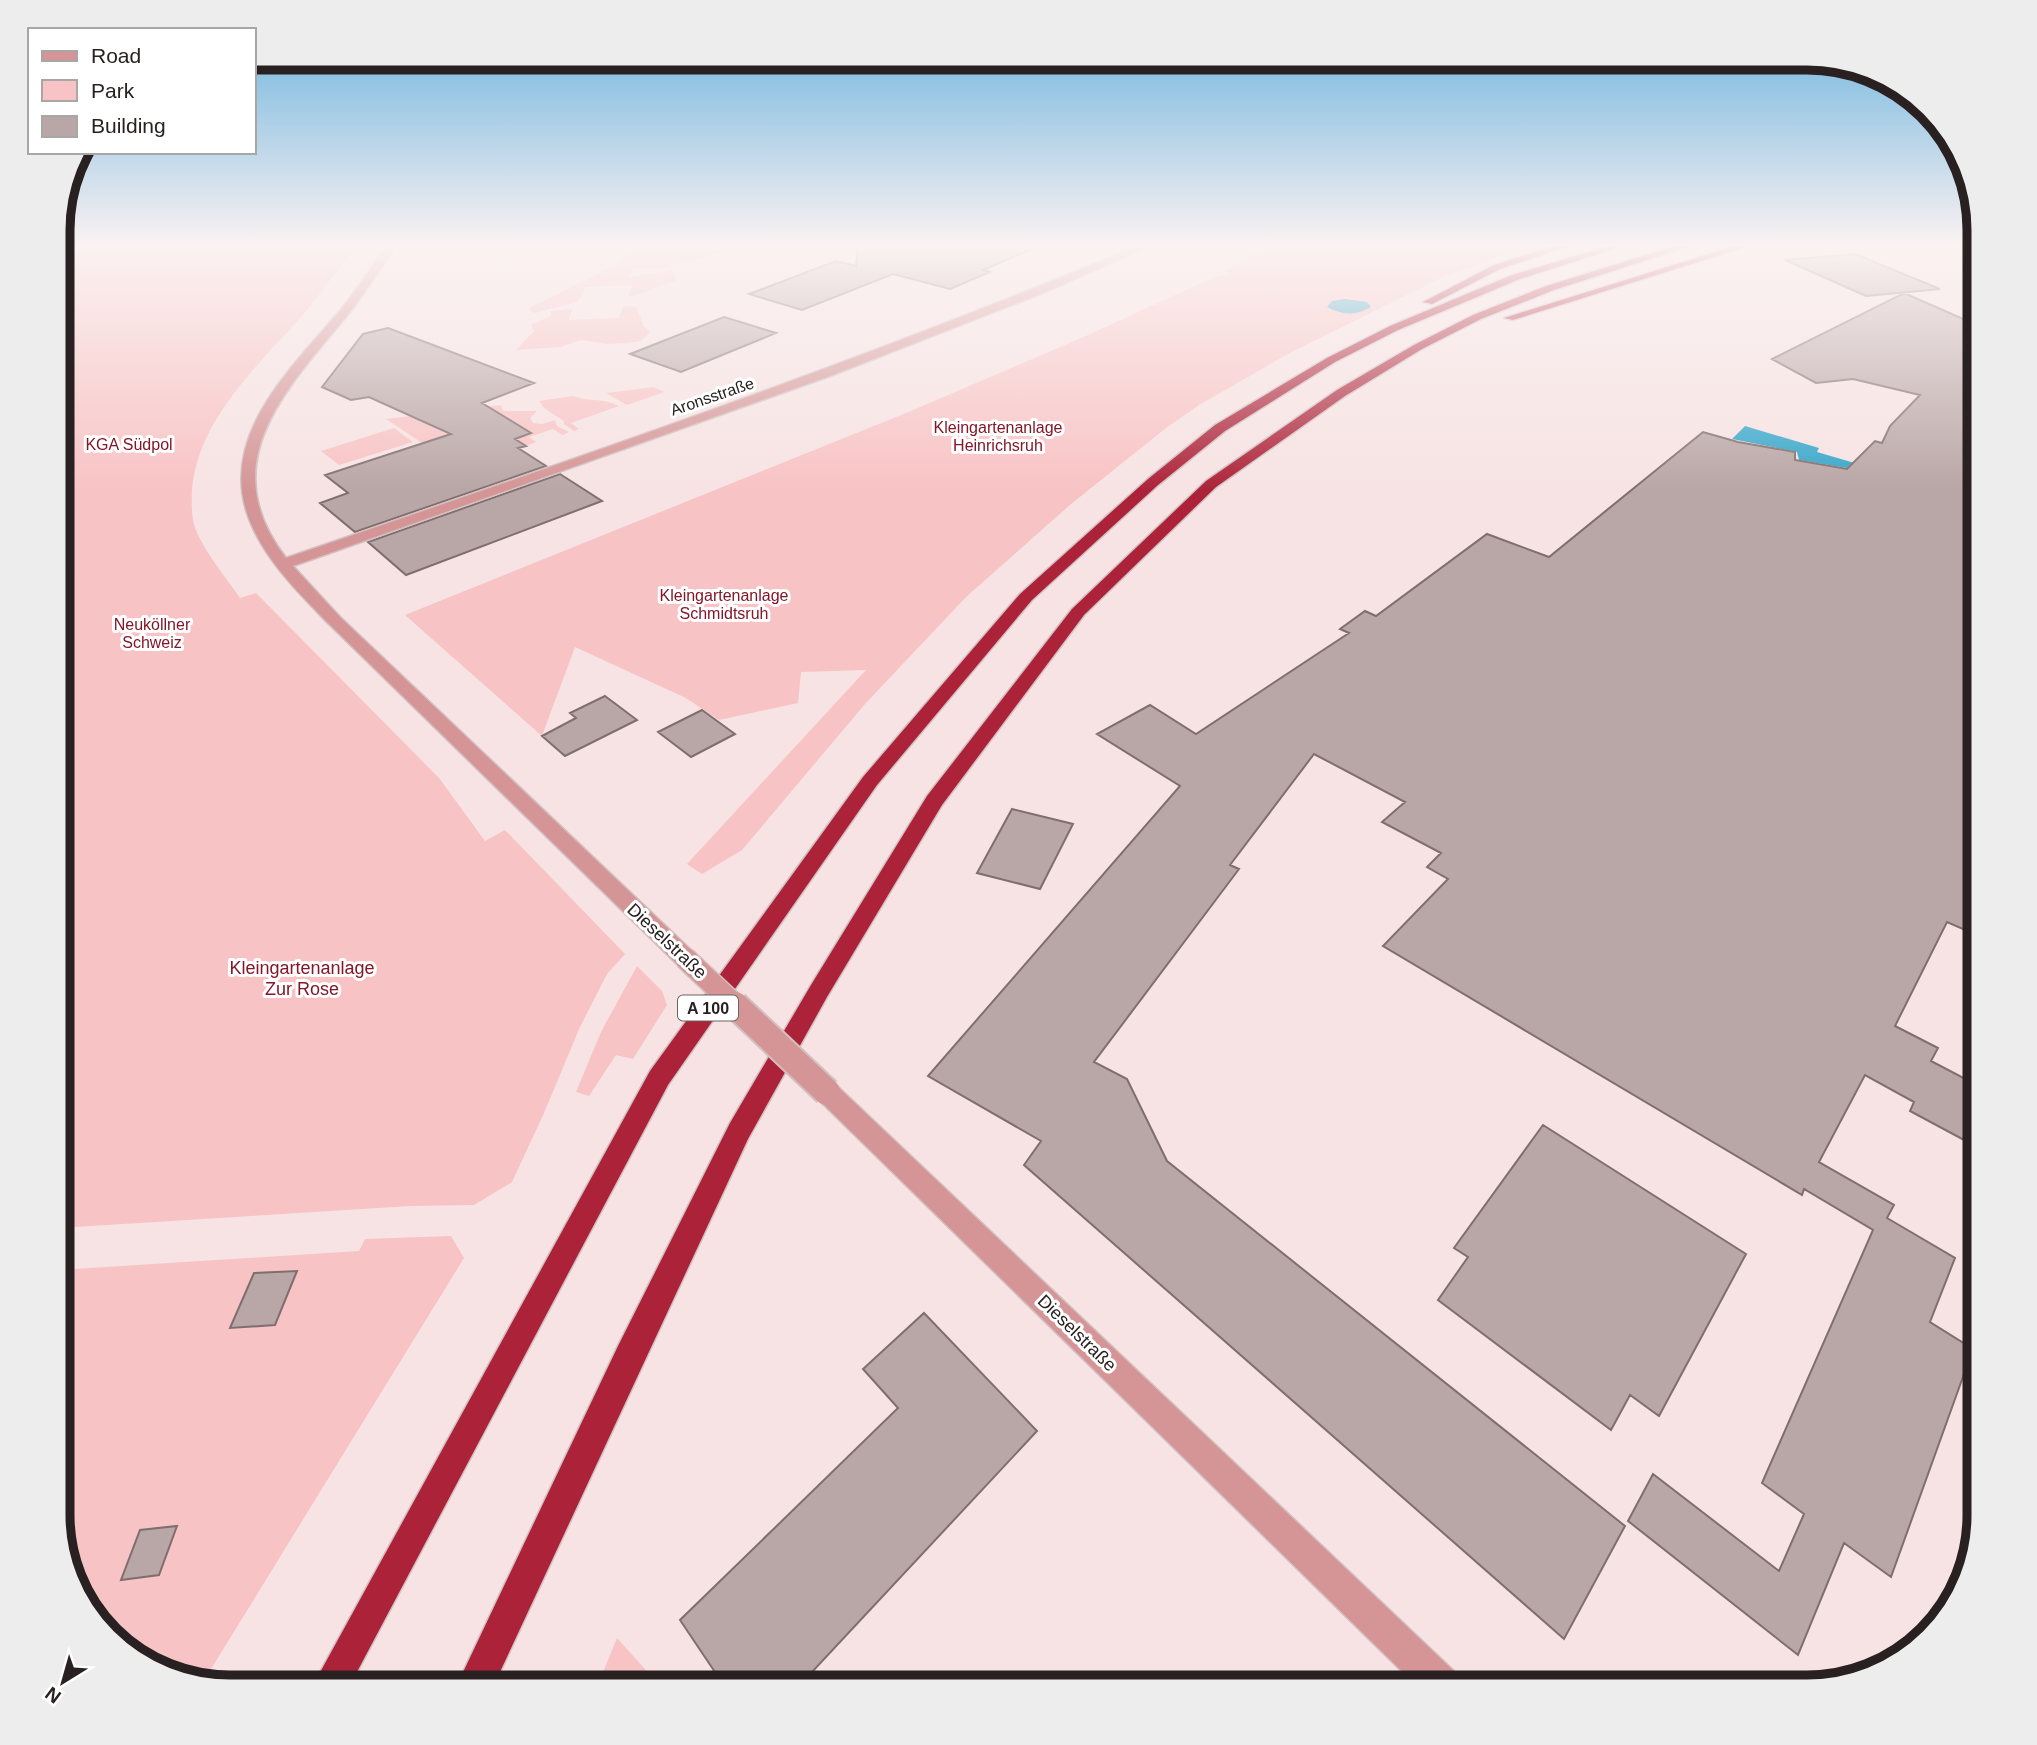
<svg xmlns="http://www.w3.org/2000/svg" width="2037" height="1745" font-family="Helvetica,sans-serif">
  <style>
    .green { fill: #f8c3c4 }
    .water { fill: #34a6c9 }
    .building { fill: #b9a6a6; stroke: #806e6e; stroke-width: 2 }
    .lines { fill: none; stroke-linecap: round; stroke-linejoin: round }
    .minor-casing { stroke: #d2c0c0; stroke-width: 3 }
    .motorway-casing { stroke: #d2c0c0; stroke-width: 3 }
    .minor { fill: #d59596; fill-rule: evenodd }
    .motorway { fill: #ac2339; fill-rule: evenodd }
    .minor-bridge-far1-casing { stroke: #d2c0c0; stroke-width: 24; stroke-linecap: butt }
    .minor-bridge-casing { stroke: #d2c0c0; stroke-width: 30; stroke-linecap: butt }
    .minor-bridge-far1 { stroke: #d59596; stroke-width: 21 }
    .minor-bridge { stroke: #d59596; stroke-width: 26 }
    .labels { text-anchor: middle; stroke-width: 6; stroke-linejoin: round; paint-order: stroke }
    .far-street-label { font-size: 16px; fill: #292121; stroke: #fff }
    .far-park-label { font-size: 16px; fill: #821729; stroke: #fff }
    .shield { fill: #fff; stroke: #696464; stroke-width: 2 }
    .shield-label { font-size: 16px; font-weight: bold; fill: #292121 }
    .street-label { font-size: 18px; fill: #292121; stroke: #fff }
    .park-label { font-size: 18px; fill: #821729; stroke: #fff }
    .rim { fill: none; stroke: #292121; stroke-width: 9 }
  </style>
  <rect width="100%" height="100%" fill="#f7e3e3"/>
  <path class="green" d="M58,246H356C337,270 320,296 300,318C249,375 181,436 193,520C195,540 228,580 240,598L256,593L439,778L485,841L505,830L625,954L607,974L580,1027L544,1113L512,1182L474,1205L410,1206L58,1228Z
    M637,246H736L735,249L666,267L632,268L633,272L629,276L633,277L672,270L677,281C659,284 646,294 628,297L632,285L586,287L578,302L534,313L529,308L616,265Z
    M1275,246H1527L1445,276L1288,354L1199,405L1166,428L1071,504L966,597L865,704L742,850L702,874L687,864L866,670L801,672L798,703L719,720L686,698L575,647L542,736L405,615L911,411L1088,335L1214,277L1228,274L1225,271L1250,258L1249,253H1260Z
    M624,306L636,307L644,326L650,332L641,341L626,343L608,344L581,340L560,347L516,350L534,331L531,325L551,316V311L572,309L569,320L619,318Z
    M654,387L664,392L627,405L606,393Z
    M573,396C589,402 600,397 619,406L571,423L579,429L574,431L564,424V421L544,408L539,401Z
    M501,405L503,411H537L530,418L533,423L542,424L555,420L557,426L569,432L563,435L553,429L529,437L536,442L526,446L515,439L530,433L422,443L386,419Z
    M394,428L413,442L339,465L321,451Z
    M637,966L662,991L667,1005L633,1059L616,1055L589,1096L576,1092L601,1032Z
    M451,1236L464,1258L203,1682L165,1674L116,1644L75,1591L58,1525V1270L359,1251L365,1239Z
    M617,1638L661,1687H597Z"/>
  <path class="water" d="M1345,299L1367,302L1371,307C1357,316 1341,315 1327,307L1332,301Z
    M1745,426L1819,448L1817,452L1964,495V500L1979,506L1865,471L1799,460L1797,452L1732,439Z"/>
  <path class="building" d="M858,246H1039L983,270L990,272L950,289L893,274L802,310L749,294L836,261L856,266Z
    M1855,254L1940,289L1866,296L1785,260Z
    M1904,293L1979,326V936L1947,922L1895,1026L1938,1048L1931,1061L1979,1086V1148L1910,1111L1914,1102L1865,1075L1819,1162L1894,1205L1887,1218L1955,1258L1930,1322L1973,1349L1891,1577L1844,1543L1798,1655L1628,1521L1653,1474L1779,1571L1804,1514L1762,1483L1873,1230L1804,1189L1802,1195L1383,946L1448,879L1427,867L1441,853L1382,822L1405,802L1314,754L1230,865L1239,869L1094,1062L1127,1079L1167,1161L1625,1526L1564,1639L1024,1165L1041,1141L928,1076L1180,786L1097,734L1150,705L1196,734L1349,633L1340,629L1365,611L1376,616L1487,534L1549,557L1703,432L1738,442L1795,452V460L1847,469L1875,441L1882,443L1890,426L1920,395L1853,379L1816,383L1772,359Z
    M724,317L776,333L681,372L630,354Z
    M388,328L534,383L482,403L531,433L515,439L526,446L518,448L546,466L355,532L320,503L348,493L325,475L451,434L369,397L351,400L322,387L363,334Z
    M560,474L602,501L406,575L368,542Z
    M605,696L637,720L565,756L542,736L576,718L570,713Z
    M702,710L735,734L691,757L658,732Z
    M1012,809L1073,824L1040,889L977,873Z
    M1543,1125L1746,1254L1659,1416L1630,1395L1611,1430L1438,1300L1468,1257L1454,1248Z
    M297,1271L275,1325L230,1328L254,1273Z
    M924,1313L1037,1431L798,1687H725L680,1620L898,1408L863,1369Z
    M177,1526L159,1575L121,1580L140,1530Z"/>
  <g class="lines">
    <g class="minor-casing">
      <path id="minor" d="M386,246H396C381,268 366,291 350,312C289,387 211,461 286,558C572,460 858,363 1137,246H1150L1043,293L830,376L293,566L340,617L693,952L696,958L693,964L685,967L677,964L328,623C300,594 270,565 253,528C211,440 292,368 343,307C359,287 372,266 386,246Z
        M827,1081L836,1085L1457,1674L1462,1687H1418L818,1099L814,1092L818,1085Z"/>
    </g>
    <g class="motorway-casing">
      <path id="motorway" d="M1554,246H1569L1500,269L1432,304L1423,302L1494,265Z
        M1608,246H1623L1520,279L1398,330L1335,362L1225,431L1158,485L1032,600L877,785L668,1085L349,1687H312L650,1071L863,777L1020,594L1148,479L1215,425L1327,358L1390,326L1512,275Z
        M1675,246H1690L1554,290L1481,319L1422,349L1345,396L1216,487L1084,615L942,805L827,997L748,1139L493,1687H456L618,1346L730,1123L811,985L927,796L1072,609L1206,481L1337,390L1414,345L1473,315L1546,286Z
        M1734,246H1749L1513,320L1504,318Z"/>
    </g>
    <use href="#minor" class="minor"/>
    <use href="#motorway" class="motorway"/>
    <g class="minor-bridge-far1-casing">
      <path id="minor-bridge-far1" d="M685,958L737,1007"/>
    </g>
    <g class="minor-bridge-casing">
      <path id="minor-bridge" d="M735,1005L827,1092"/>
    </g>
    <use href="#minor-bridge-far1" class="minor-bridge-far1"/>
    <use href="#minor-bridge" class="minor-bridge"/>
  </g>
  <linearGradient id="sky" x2="0" y2="1"><stop stop-color="#60aedc"/><stop offset="0.5" stop-color="#fbf2f2"/><stop offset="1" stop-color="#fbf2f2" stop-opacity="0"/></linearGradient>
  <rect width="2037" height="490" fill="url(#sky)"/>
  <g class="labels">
    <g class="far-street-label">
      <text transform="translate(712 396) rotate(-19)" y="6">Aronsstraße</text>
    </g>
    <g class="far-park-label">
      <text x="998" y="433">Kleingartenanlage<tspan x="998" dy="18">Heinrichsruh</tspan></text>
      <text x="129" y="450">KGA Südpol</text>
      <text x="724" y="601">Kleingartenanlage<tspan x="724" dy="18">Schmidtsruh</tspan></text>
      <text x="152" y="630">Neuköllner<tspan x="152" dy="18">Schweiz</tspan></text>
    </g>
    <rect class="shield" x="678" y="995.5" width="60" height="25" rx="5"/>
    <g class="shield-label">
      <text x="708" y="1014">A 100</text>
    </g>
    <g class="street-label">
      <text transform="translate(667 941) rotate(43)" y="6">Dieselstraße</text>
      <text transform="translate(1077 1333) rotate(44)" y="6">Dieselstraße</text>
    </g>
    <g class="park-label">
      <text x="302" y="974">Kleingartenanlage<tspan x="302" dy="21">Zur Rose</tspan></text>
    </g>
  </g>
  <path d="M0 0H2037V1745H0ZM230 70H1807A160 160 0 0 1 1967 230V1515A160 160 0 0 1 1807 1675H230A160 160 0 0 1 70 1515V230A160 160 0 0 1 230 70Z" fill="#eeeded" fill-rule="evenodd"/>
  <path class="rim" d="M230 70H1807A160 160 0 0 1 1967 230V1515A160 160 0 0 1 1807 1675H230A160 160 0 0 1 70 1515V230A160 160 0 0 1 230 70Z"/>
  <rect x="28" y="28" width="228" height="126" fill="#ffffff" stroke="#a9a6a6" stroke-width="2"/>
  <rect x="42" y="51" width="35" height="10" fill="#d59596" stroke="#a9a6a6" stroke-width="2"/>
  <text x="91" y="63" font-size="21" fill="#292121">Road</text>
  <rect x="42" y="80" width="35" height="21" fill="#f8c3c4" stroke="#a9a6a6" stroke-width="2"/>
  <text x="91" y="98" font-size="21" fill="#292121">Park</text>
  <rect x="42" y="116" width="35" height="21" fill="#b9a6a6" stroke="#a9a6a6" stroke-width="2"/>
  <text x="91" y="133" font-size="21" fill="#292121">Building</text>
  <g transform="translate(63 1682) rotate(217)" stroke="#ffffff" stroke-width="5" paint-order="stroke">
  <path d="M0-5L12 26L0 18L-12 26Z" fill="#292121"/>
  <text y="-10" font-size="19" font-weight="bold" text-anchor="middle" fill="#292121">N</text>
  </g>
</svg>
